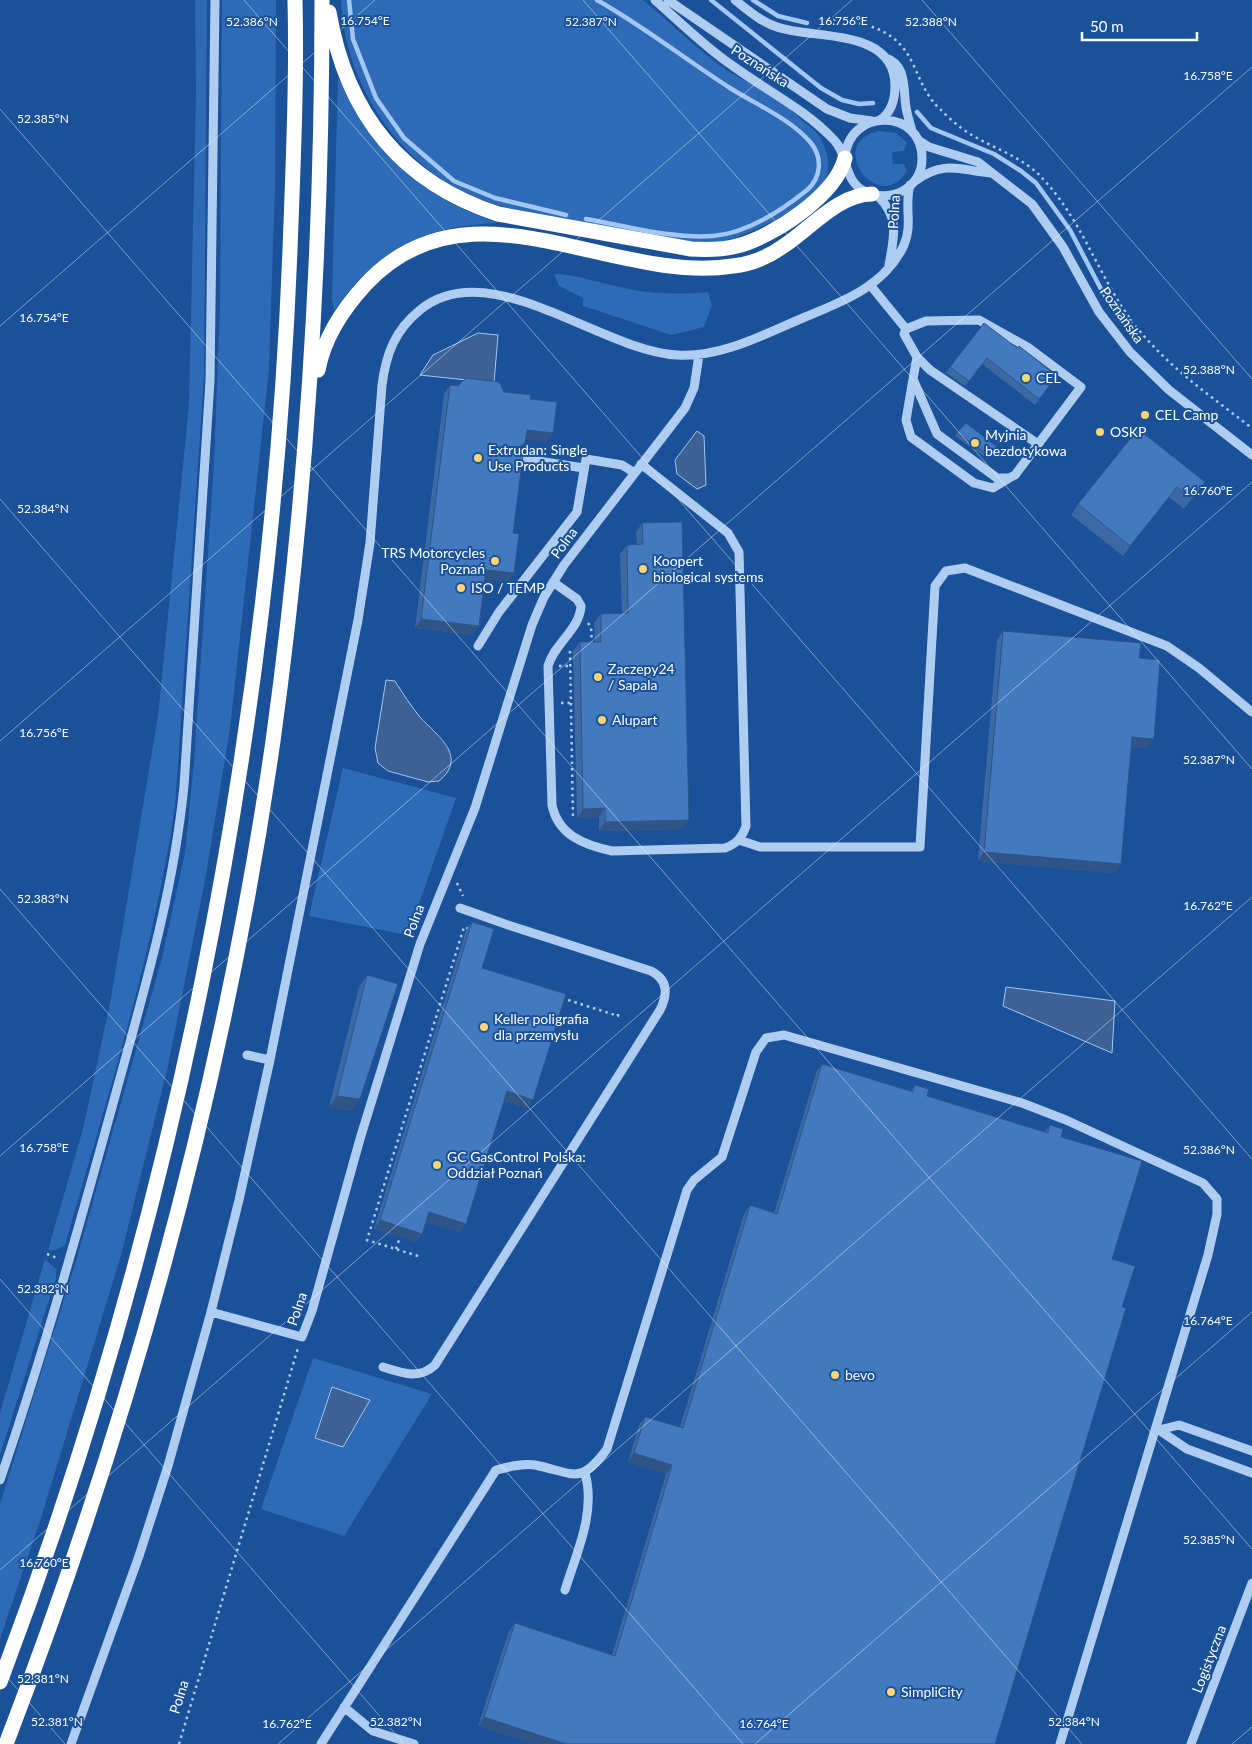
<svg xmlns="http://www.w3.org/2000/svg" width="1252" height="1744" font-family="Lato,sans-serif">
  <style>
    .green { fill: #2e6bb6 }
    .water { fill: #3b6195; stroke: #a2c7f2 }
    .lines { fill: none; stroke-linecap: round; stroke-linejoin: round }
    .stream { stroke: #a2c7f2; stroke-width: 4.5 }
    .path { stroke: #afcdf1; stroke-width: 2.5; stroke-dasharray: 2.5 4; stroke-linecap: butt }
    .minor { stroke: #afcdf1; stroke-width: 9 }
    .highway { stroke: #fff; stroke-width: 15 }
    .wall { fill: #3a69a4 }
    .shaded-wall { fill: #2f5586 }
    .building { fill: #437abf; stroke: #2f5586 }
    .ticks { fill: none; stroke: #fff; stroke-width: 1; stroke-opacity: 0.45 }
    .poi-dot { fill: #ffd66f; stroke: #1a5198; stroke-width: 2 }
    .labels { text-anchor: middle; stroke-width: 4; stroke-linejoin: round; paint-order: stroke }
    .street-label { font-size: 14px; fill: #fff; stroke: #1a5198 }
    .poi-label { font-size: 14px; fill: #fff; stroke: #1a5198; text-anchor: start }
    .ticks-label { font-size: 12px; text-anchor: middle; fill: #fff; stroke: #1a5198; stroke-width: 4; stroke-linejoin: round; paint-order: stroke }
  </style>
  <rect width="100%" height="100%" fill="#1a5198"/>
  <path class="green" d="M195,0H207L204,375L175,807C153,956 106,1101 65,1245L55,1250H48L83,1129L111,998L158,716L189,405L196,93Z
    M222,0H276L275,186L269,369L230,729L204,886L168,1066L121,1255L42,1515L0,1639V1504L76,1261L118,1113L162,958L185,853L194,762L214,463L220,305Z
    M341,0H643C667,20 690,42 714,61C734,77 759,87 780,101C788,107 796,115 804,122C810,127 819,133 822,141C828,153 831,167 825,180C813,205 746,237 719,242C686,247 641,233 608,227C567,220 524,214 485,201C403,172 344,86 341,0Z
    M338,77C376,155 416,194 498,223C422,226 378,249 334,311L332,299Z
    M879,131L896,133L907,143L904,151L892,152L893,164H904L907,171C879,217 824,143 879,131Z
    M554,274C575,274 595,282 615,286C648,294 674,295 708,292L712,305L704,327L671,335L583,306V298L559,286Z
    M343,768L456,798L408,935L309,916Z
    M45,1259L56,1269V1278L0,1455V1413Z
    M313,1358L432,1394L344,1536L261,1509Z"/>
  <path class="water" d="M478,333L498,335L494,383L420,375L433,355Z
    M697,431L704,436L706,485L697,489L677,474L675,460Z
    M386,680L395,681C403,694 411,706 420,717C436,735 469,756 439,781L428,782L388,771L378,763L375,748Z
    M1006,987L1115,1001L1112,1053L1003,1006Z
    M332,1387L370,1400L343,1447L315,1438Z"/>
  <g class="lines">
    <path class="stream" d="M349,0L353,39L376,98L404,138L454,181L495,198L566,215
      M711,0L821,88L842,100L859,104L873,103
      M753,0L778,16L807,23
      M917,112L931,128L994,154L1021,171L1036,183L1070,230L1102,291L1134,338
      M586,219C627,226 671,239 713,236C748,233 781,211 807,190C821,178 823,158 811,143C791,119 755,104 730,88C685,59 643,26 597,0"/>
    <path class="path" d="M831,24L832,19C867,23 897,29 913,64C921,81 926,96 940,109C946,115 953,122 960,127C986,147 1021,154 1043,179C1078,216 1095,265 1122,307C1155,358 1205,392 1252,428
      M588,623L591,627L592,644
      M570,651L573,820
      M559,666H571
      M561,703H572
      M457,883L463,896
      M562,998L618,1016V1014
      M396,1249L400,1237
      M47,1254L57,1258
      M418,1256L367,1240L464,927L469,929
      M179,1744L298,1348"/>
    <path class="minor" d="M655,0C680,22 705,47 733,66C767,91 805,109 834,140C849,155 843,180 864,191C889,204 922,189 922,159C923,108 848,107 845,158
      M668,0L827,109L850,118L872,121
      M735,0C748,10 761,22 777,27C814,40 895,27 895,86C895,100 892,112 880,120
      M886,58C907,65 903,89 906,107C907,115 910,123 912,131
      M918,140L929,147L978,162L1032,204L1063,247L1099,312L1130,352L1169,390L1252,455
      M915,181C944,160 959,170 991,173
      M878,196C900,218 894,236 889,265
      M871,286L906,329
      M917,357L913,379L937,434L997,478H1009L1015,475L1081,387L1029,348L979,320L926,321L906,329L904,334L917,357L930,370L1038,444
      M913,379L906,420L911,437L974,483L993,488L1008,479
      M518,458L584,468
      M553,582L577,599L581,606C580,629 554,644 548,666L552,805C558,835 584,845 612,851L725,848C736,844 742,838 746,826L739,552L728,533L641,464
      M478,646L499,612L577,512L586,459L622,465L635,473
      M739,840L760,847H920L935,586L946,571L965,568L1167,646L1199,668L1252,712
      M247,1055L270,1060
      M211,1312L302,1337L312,1311L360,1139L420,944L475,808L532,625L544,597L564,565L685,408L694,388L699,355
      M383,1367C402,1373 419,1380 435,1365L660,1010C668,994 668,980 651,971L511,926L460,908
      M1252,1451L1179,1425L1159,1430L1187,1449L1252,1473
      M0,1480C43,1355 79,1227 114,1100C143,994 173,896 184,786L210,381L215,0
      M565,1590C577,1552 596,1512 585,1473
      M344,1707L373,1731L414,1744
      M71,1744L139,1556L168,1466L211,1312L239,1200L270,1060L358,620L370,543L382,385C386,354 395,330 420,310C489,253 601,351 677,355C723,358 768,332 810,315C847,300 886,284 904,245C913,225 904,205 910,185
      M321,1744L496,1470C508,1467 523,1463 535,1465C574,1473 580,1486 607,1449L687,1190L694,1180L722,1157L756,1052L766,1038L784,1035L1022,1103L1066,1120L1203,1183L1217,1199V1214L1208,1255L1060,1744
      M1191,1744L1252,1583"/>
    <path class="highway" d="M329,12C346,112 400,182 498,214L691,249C707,250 722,250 737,246C773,237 836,195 845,158
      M318,370C324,338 343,309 365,285C469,172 611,285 733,266C751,264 768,257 782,247C809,230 838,194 872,194
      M0,1682C173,1226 271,738 290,250C293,167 297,83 295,0
      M6,1744C130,1421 224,1084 273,741C307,495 322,248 322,0"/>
  </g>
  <path class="wall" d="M1017,348L1057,376L1035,405L982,364L965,386L946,373L950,367Z
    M450,385L504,392L530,399L547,442L525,439L519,452L513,533L508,582L484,579L479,626L472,635L415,628L444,394Z
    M957,433L997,447L988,459L955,436Z
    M1205,482L1184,509L1169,497L1123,556L1071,515L1078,504Z
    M642,523L682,829L599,831V817L577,818L573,651L580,642H595L594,623L601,614H622L620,554L627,545H637L636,532Z
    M1003,631L1154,739L1147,748L1132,747L1115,873L978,861L997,640Z
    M472,922L482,968L527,1108L504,1101L466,1224L460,1232L426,1222L422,1234L416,1242L374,1229L466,930Z
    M367,975L352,1111L329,1107L359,987Z
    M822,1064L911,1091L915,1085L927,1096L1045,1132L1050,1125L1061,1137L1112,1259L1122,1307L995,1744L478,1726L509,1631L515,1623L612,1655L666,1474L628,1462L639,1425L645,1417L680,1427L744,1214L750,1205L774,1213L816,1073Z"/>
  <path class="shaded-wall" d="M527,430L553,433L547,442L520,439Z
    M525,443L519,452L518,448Z
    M1177,487L1169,497L1123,556L1130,546Z
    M486,570L514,573L508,582L479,579Z
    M421,619L479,626L472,635L415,628Z
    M1132,737L1154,739L1147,748L1126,746Z
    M605,808L599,817L577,818L583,809Z
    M689,820L682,829L599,831L605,822Z
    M984,852L1121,864L1115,873L978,861Z
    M507,1091L533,1100L527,1108L501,1100Z
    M337,1096L360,1099L352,1111L329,1107Z
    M429,1212L466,1224L460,1232L423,1221Z
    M380,1220L422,1234L416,1242L374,1229Z
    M634,1453L672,1465L666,1474L628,1462Z
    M484,1717L566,1744H533L478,1726Z"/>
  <path class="building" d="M984,323L1017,348L1019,346L1057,376L1039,399L987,358L969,381L950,367Z
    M466,378L499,382L504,392L531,395L530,399L557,402L553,433L527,430L525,443L518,448L519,452L523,455L513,533L519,534L514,573L486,570L479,626L421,619L450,385L458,386Z
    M966,423L997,447L990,456L957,433Z
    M1138,429L1205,482L1192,499L1177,487L1130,546L1078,504Z
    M682,522L689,820L605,822V808L583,809L580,642H601V614L628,613L627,545L643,544L642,523Z
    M1003,631L1141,643L1139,658L1160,660L1154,739L1132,737L1121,864L984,852Z
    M472,922L494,929L482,968L566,994L533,1100L507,1091L466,1224L429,1212L422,1234L380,1220Z
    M367,975L398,984L360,1099L337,1096Z
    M822,1064L913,1092L915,1085L929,1089L927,1096L1048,1133L1050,1125L1063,1129L1061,1137L1142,1161L1112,1259L1135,1266L1122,1307L1126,1308L995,1744H566L484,1717L515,1623L615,1656L672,1465L634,1453L645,1417L683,1428L750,1205L777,1214Z"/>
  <path class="ticks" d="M244,0L1252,1159M583,0L1252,769M922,0L1252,379M0,109L1252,1549M0,326L375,0M0,499L1082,1744M0,741L852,0M0,889L743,1744M0,1156L1252,67M0,1279L404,1744M0,1570L1252,482M0,1669L65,1744M278,1744L1252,897M755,1744L1252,1312M1232,1744L1252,1727"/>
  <g class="poi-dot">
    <circle cx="1026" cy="378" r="5"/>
    <circle cx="1145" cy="415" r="5"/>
    <circle cx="1100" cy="432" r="5"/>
    <circle cx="975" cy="443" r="5"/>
    <circle cx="478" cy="458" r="5"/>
    <circle cx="495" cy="561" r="5"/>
    <circle cx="643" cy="569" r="5"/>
    <circle cx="461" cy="588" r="5"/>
    <circle cx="598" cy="677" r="5"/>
    <circle cx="602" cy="720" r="5"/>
    <circle cx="484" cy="1027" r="5"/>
    <circle cx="437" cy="1165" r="5"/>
    <circle cx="835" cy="1375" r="5"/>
    <circle cx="891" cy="1692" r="5"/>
  </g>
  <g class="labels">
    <g class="street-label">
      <text transform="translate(760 66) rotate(33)" y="5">Poznańska</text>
      <text transform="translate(894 212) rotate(-87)" y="5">Polna</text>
      <text transform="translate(1122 315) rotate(55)" y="5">Poznańska</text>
      <text transform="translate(564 543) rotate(-54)" y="5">Polna</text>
      <text transform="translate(414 921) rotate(-70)" y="5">Polna</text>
      <text transform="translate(297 1309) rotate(-71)" y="5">Polna</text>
      <text transform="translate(1209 1659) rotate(-69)" y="5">Logistyczna</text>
      <text transform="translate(179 1697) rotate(-73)" y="5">Polna</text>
    </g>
    <g class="poi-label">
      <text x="1036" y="383">CEL</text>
      <text x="1155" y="420">CEL Camp</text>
      <text x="1110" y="437">OSKP</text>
      <text x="985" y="440">Myjnia<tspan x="985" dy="16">bezdotykowa</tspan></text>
      <text x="488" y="455">Extrudan: Single<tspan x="488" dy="16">Use Products</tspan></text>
      <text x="485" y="558" text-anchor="end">TRS Motorcycles<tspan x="485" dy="16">Poznań</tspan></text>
      <text x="653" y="566">Koopert<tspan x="653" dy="16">biological systems</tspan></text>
      <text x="471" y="593">ISO / TEMP</text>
      <text x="608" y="674">Zaczepy24<tspan x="608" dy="16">/ Sapala</tspan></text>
      <text x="612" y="725">Alupart</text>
      <text x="494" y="1024">Keller poligrafia<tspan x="494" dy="16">dla przemysłu</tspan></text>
      <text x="447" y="1162">GC GasControl Polska:<tspan x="447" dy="16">Oddział Poznań</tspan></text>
      <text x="845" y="1380">bevo</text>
      <text x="901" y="1697">SimpliCity</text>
    </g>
  </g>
  <g class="ticks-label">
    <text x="365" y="25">16.754°E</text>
    <text x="843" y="25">16.756°E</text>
    <text x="252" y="26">52.386°N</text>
    <text x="591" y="26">52.387°N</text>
    <text x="931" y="26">52.388°N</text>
    <text x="1208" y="80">16.758°E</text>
    <text x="43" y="123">52.385°N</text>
    <text x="44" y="322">16.754°E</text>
    <text x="1209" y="374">52.388°N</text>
    <text x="1208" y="495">16.760°E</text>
    <text x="43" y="513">52.384°N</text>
    <text x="44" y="737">16.756°E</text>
    <text x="1209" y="764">52.387°N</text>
    <text x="43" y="903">52.383°N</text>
    <text x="1208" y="910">16.762°E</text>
    <text x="44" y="1152">16.758°E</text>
    <text x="1209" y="1154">52.386°N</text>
    <text x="43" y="1293">52.382°N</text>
    <text x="1208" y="1325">16.764°E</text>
    <text x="1209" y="1544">52.385°N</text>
    <text x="44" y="1567">16.760°E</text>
    <text x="43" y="1683">52.381°N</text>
    <text x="57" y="1726">52.381°N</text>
    <text x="396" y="1726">52.382°N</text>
    <text x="1074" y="1726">52.384°N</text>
    <text x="287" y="1728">16.762°E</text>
    <text x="764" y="1728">16.764°E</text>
  </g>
  <path d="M1082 32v8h115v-8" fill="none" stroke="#ffffff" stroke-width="2.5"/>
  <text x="1090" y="32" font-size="15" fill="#ffffff" stroke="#1a5198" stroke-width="4" paint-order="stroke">50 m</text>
</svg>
